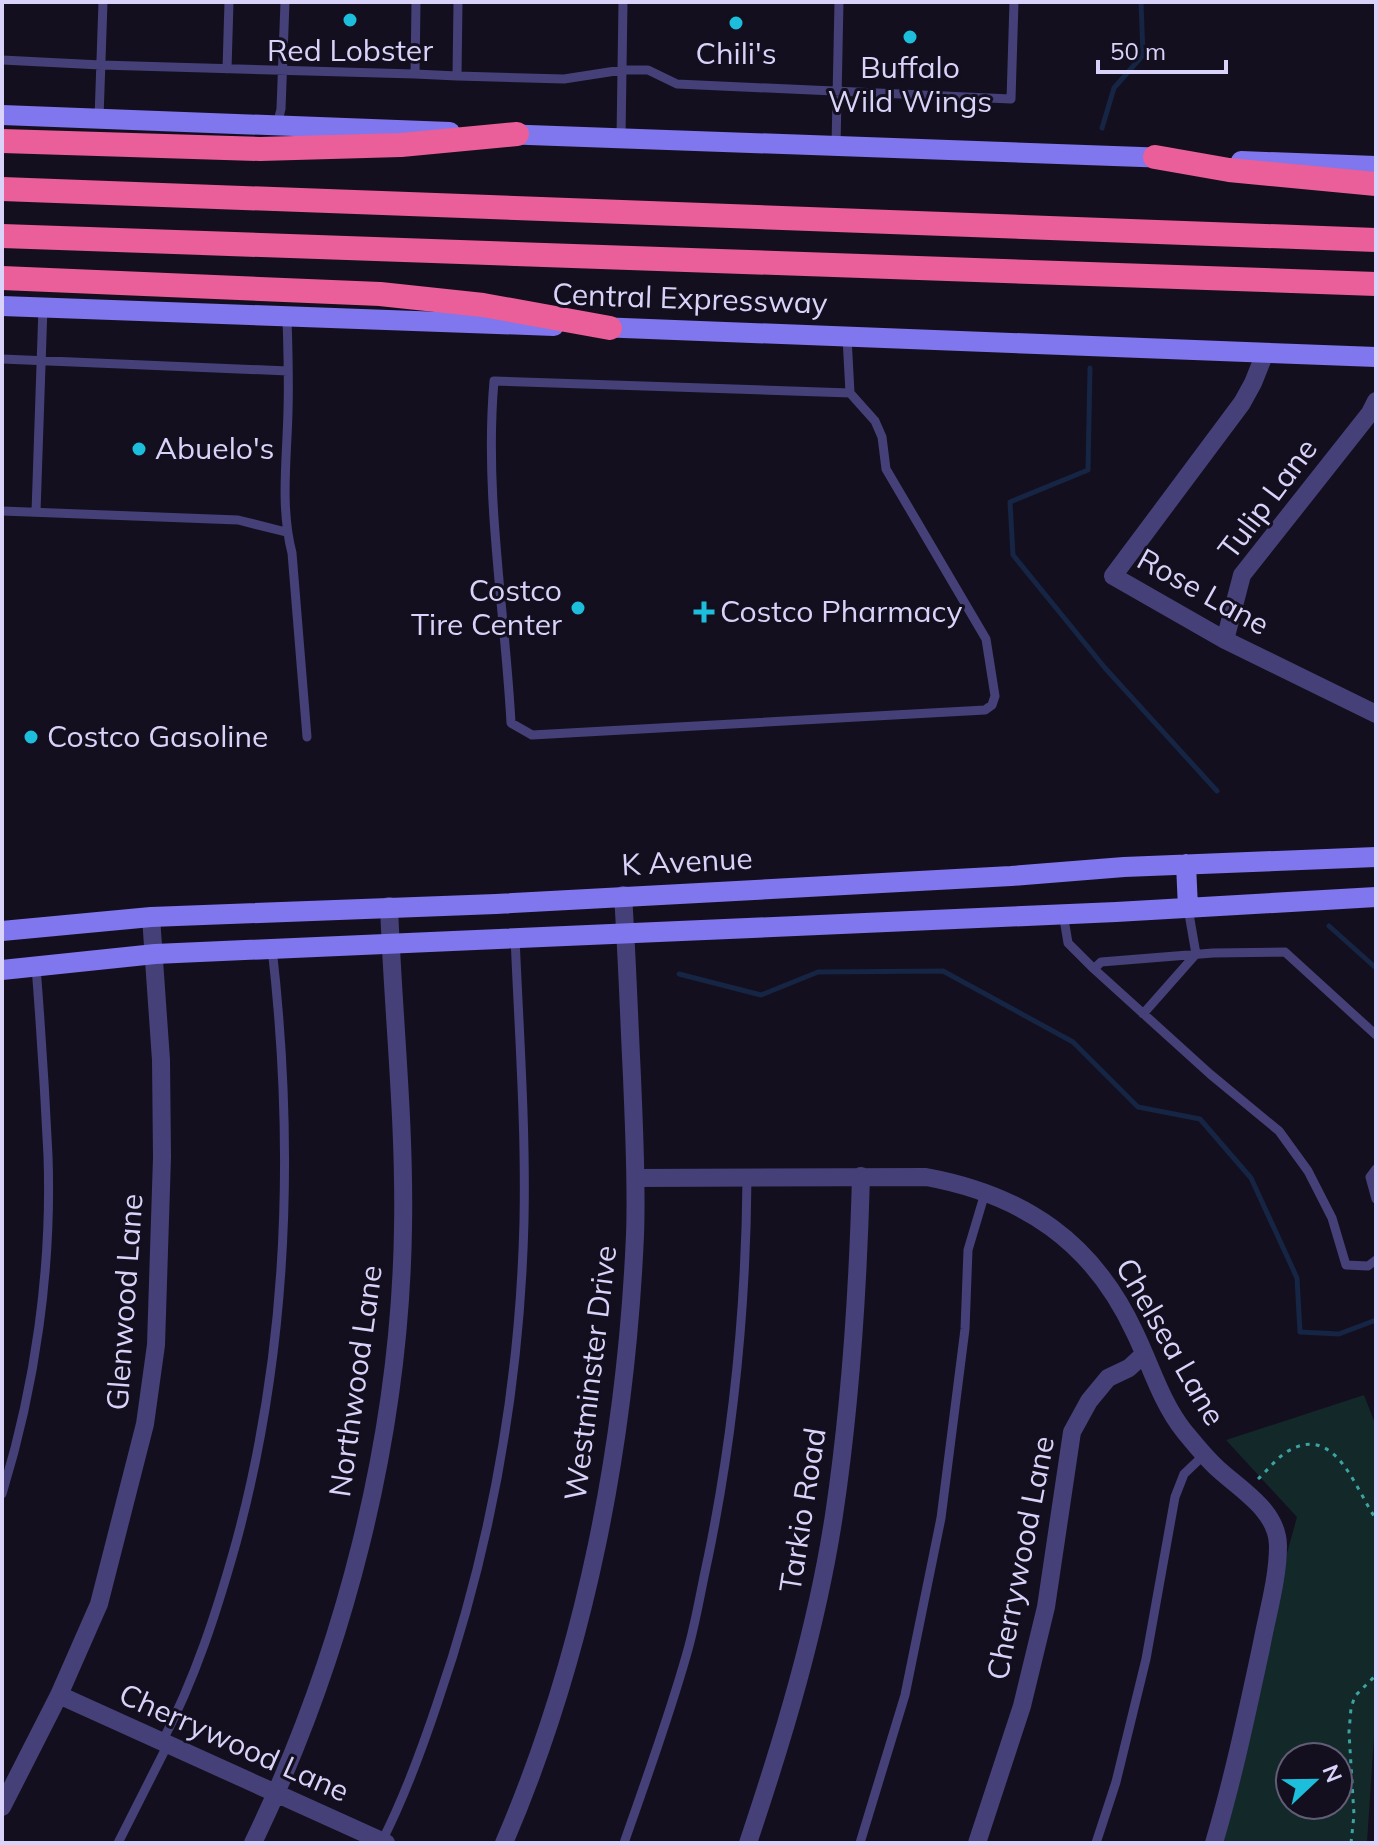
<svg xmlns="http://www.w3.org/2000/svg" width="1378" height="1845" font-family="Mulish,sans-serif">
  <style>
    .green { fill: #132828; fill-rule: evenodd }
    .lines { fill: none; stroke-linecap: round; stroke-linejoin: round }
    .stream { stroke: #152543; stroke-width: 5 }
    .path { stroke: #3da3a2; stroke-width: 3; stroke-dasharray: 4 6; stroke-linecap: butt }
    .lane { stroke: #454078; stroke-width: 9 }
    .street { stroke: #454078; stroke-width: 18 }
    .secondary { stroke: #8076ed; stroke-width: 20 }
    .highway { stroke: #ea5e99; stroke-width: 24 }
    .poi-dot { fill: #1dbedb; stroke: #130f1f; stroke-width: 3 }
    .labels { text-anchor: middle; stroke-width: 6; stroke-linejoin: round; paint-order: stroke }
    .poi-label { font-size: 30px; fill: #d9d3f9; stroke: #130f1f }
    .street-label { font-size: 30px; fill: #d9d3f9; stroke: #130f1f }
  </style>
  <rect width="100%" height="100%" fill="#130f1f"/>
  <path class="green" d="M1364,1395L1376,1426V1706L1367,1843H1207L1297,1517L1226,1440ZM1290,1757H1338V1805H1290Z"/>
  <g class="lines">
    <path class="stream" d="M1102,128L1114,88L1143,55L1141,2
      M1090,368L1088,470L1010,502L1013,555L1105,668L1217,791
      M1329,926L1376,968
      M679,974L761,995L818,972L943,971L1073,1042L1138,1107L1200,1119L1251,1178L1297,1278L1300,1332L1339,1334L1376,1320"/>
    <path class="path" d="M1258,1479C1267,1471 1275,1460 1285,1453C1335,1420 1355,1489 1376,1519
      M1351,1843L1354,1815L1349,1732L1351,1708L1355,1696L1376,1675"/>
    <path class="lane" d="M416,2L415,74L457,76
      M458,2L457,76L564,79L622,70H648L677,84L1011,99L1014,2
      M2,60L101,65L415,74
      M227,69L229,2
      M99,118L103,2
      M277,125L281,109L285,2
      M621,138L623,2
      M836,146L839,2
      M287,318C288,349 289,380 288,411C287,458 280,507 292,553L307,737
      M847,337L850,393L875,421L882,437L886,469L986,639L995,696L992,705L985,710L532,735L511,723C505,610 484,495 494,381L850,393
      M2,359L288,371
      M2,511L238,520L286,532
      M36,512L43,307
      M1188,908L1196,954
      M1063,913L1068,943L1094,969
      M1143,1014L1196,954
      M1376,1035L1285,952L1213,953L1101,962L1094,969L1210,1074L1279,1131L1308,1171L1332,1218L1346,1265L1368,1266L1376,1260
      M1376,1169L1370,1177L1376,1199
      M2,1494C35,1387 52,1269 48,1156C45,1093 41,1030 36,967
      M162,1742C195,1679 217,1611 236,1543C289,1348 295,1149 272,948
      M382,1841C405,1796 422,1749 438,1701C491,1547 520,1384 524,1221C526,1127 519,1032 515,937
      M118,1843L168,1744
      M624,1843C646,1780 669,1717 687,1653C696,1622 701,1589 708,1558C734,1432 746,1307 747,1178
      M860,1843L905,1695L941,1518L965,1329L968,1250L985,1193
      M1096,1843L1116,1782L1146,1659L1175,1497L1184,1474L1205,1454"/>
    <path class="street" d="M1265,353L1253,383L1242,403L1113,576L1225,640L1376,714
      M1225,640L1242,575L1370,413L1376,401
      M636,1178L926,1177C1024,1195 1093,1242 1135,1333C1151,1366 1161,1402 1184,1431C1194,1443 1205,1457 1216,1467C1239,1489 1278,1510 1278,1546C1278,1579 1267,1615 1261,1648C1247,1713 1233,1779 1214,1843
      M59,1695L386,1843
      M2,1807L59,1695L99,1604L145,1424L156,1345L162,1157L161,1060L151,917
      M253,1843C344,1654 400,1438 403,1228C405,1120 393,1014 389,906
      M504,1843C586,1652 626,1442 635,1235C637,1182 634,1130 632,1077C629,1017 627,956 623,895
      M748,1843C784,1736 817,1627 834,1515C851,1402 858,1289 861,1176
      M977,1843L1022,1706L1046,1607L1072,1432L1089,1401L1108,1378L1129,1368L1143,1355"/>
    <path class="secondary" d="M2,115L450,132
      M502,134L1169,158
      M1241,161L1376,166
      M2,306L554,326
      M598,327L1376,357
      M1186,864L1188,908
      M2,931L151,917L496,904L1011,876L1124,867L1376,857
      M2,970L155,954L1116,912L1376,897"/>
    <path class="highway" d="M2,141L260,149L401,145L517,134
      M1155,157L1229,170L1376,184
      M2,189L1376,240
      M2,236L1376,284
      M2,278L380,294L483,305L610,328"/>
  </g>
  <g class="poi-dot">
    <circle cx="350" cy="20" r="8"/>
    <circle cx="736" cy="23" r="8"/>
    <circle cx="910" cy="37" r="8"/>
    <circle cx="139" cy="449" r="8"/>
    <circle cx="578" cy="608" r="8"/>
    <path d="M700 600h8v8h8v8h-8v8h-8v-8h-8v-8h8z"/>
    <circle cx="31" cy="737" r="8"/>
  </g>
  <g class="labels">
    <g class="poi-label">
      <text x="350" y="61">Red Lobster</text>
      <text x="736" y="64">Chili's</text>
      <text x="910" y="78">Buffalo<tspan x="910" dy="34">Wild Wings</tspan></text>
      <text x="155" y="459" text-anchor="start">Abuelo's</text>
      <text x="562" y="601" text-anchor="end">Costco<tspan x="562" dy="34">Tire Center</tspan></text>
      <text x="720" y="622" text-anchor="start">Costco Pharmacy</text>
      <text x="47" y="747" text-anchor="start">Costco Gasoline</text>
    </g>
    <g class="street-label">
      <text transform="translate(690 299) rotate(2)" y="10">Central Expressway</text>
      <text transform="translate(1268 499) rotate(-53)" y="10">Tulip Lane</text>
      <text transform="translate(1203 592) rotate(29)" y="10">Rose Lane</text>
      <text transform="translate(687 862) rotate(-3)" y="10">K Avenue</text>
      <text transform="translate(125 1302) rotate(-86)" y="10">Glenwood Lane</text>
      <text transform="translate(1170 1342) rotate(60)" y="10">Chelsea Lane</text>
      <text transform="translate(591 1373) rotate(-83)" y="10">Westminster Drive</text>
      <text transform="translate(356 1381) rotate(-82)" y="10">Northwood Lane</text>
      <text transform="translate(803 1510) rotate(-81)" y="10">Tarkio Road</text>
      <text transform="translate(1021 1558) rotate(-79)" y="10">Cherrywood Lane</text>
      <text transform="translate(234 1743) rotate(24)" y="10">Cherrywood Lane</text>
    </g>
  </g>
  <rect width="1378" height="1845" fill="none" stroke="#d9d3f9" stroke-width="8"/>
  <g transform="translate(1314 1781) rotate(68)"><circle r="38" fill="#130f1f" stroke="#625d76" stroke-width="2"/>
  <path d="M0-6L14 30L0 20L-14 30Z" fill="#1dbedb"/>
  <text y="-12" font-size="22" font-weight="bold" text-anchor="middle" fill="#d9d3f9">N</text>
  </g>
  <path d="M1098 60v12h128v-12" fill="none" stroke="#d9d3f9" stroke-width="4"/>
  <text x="1110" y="60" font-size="24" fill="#d9d3f9" stroke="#130f1f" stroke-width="6" paint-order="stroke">50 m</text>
</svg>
